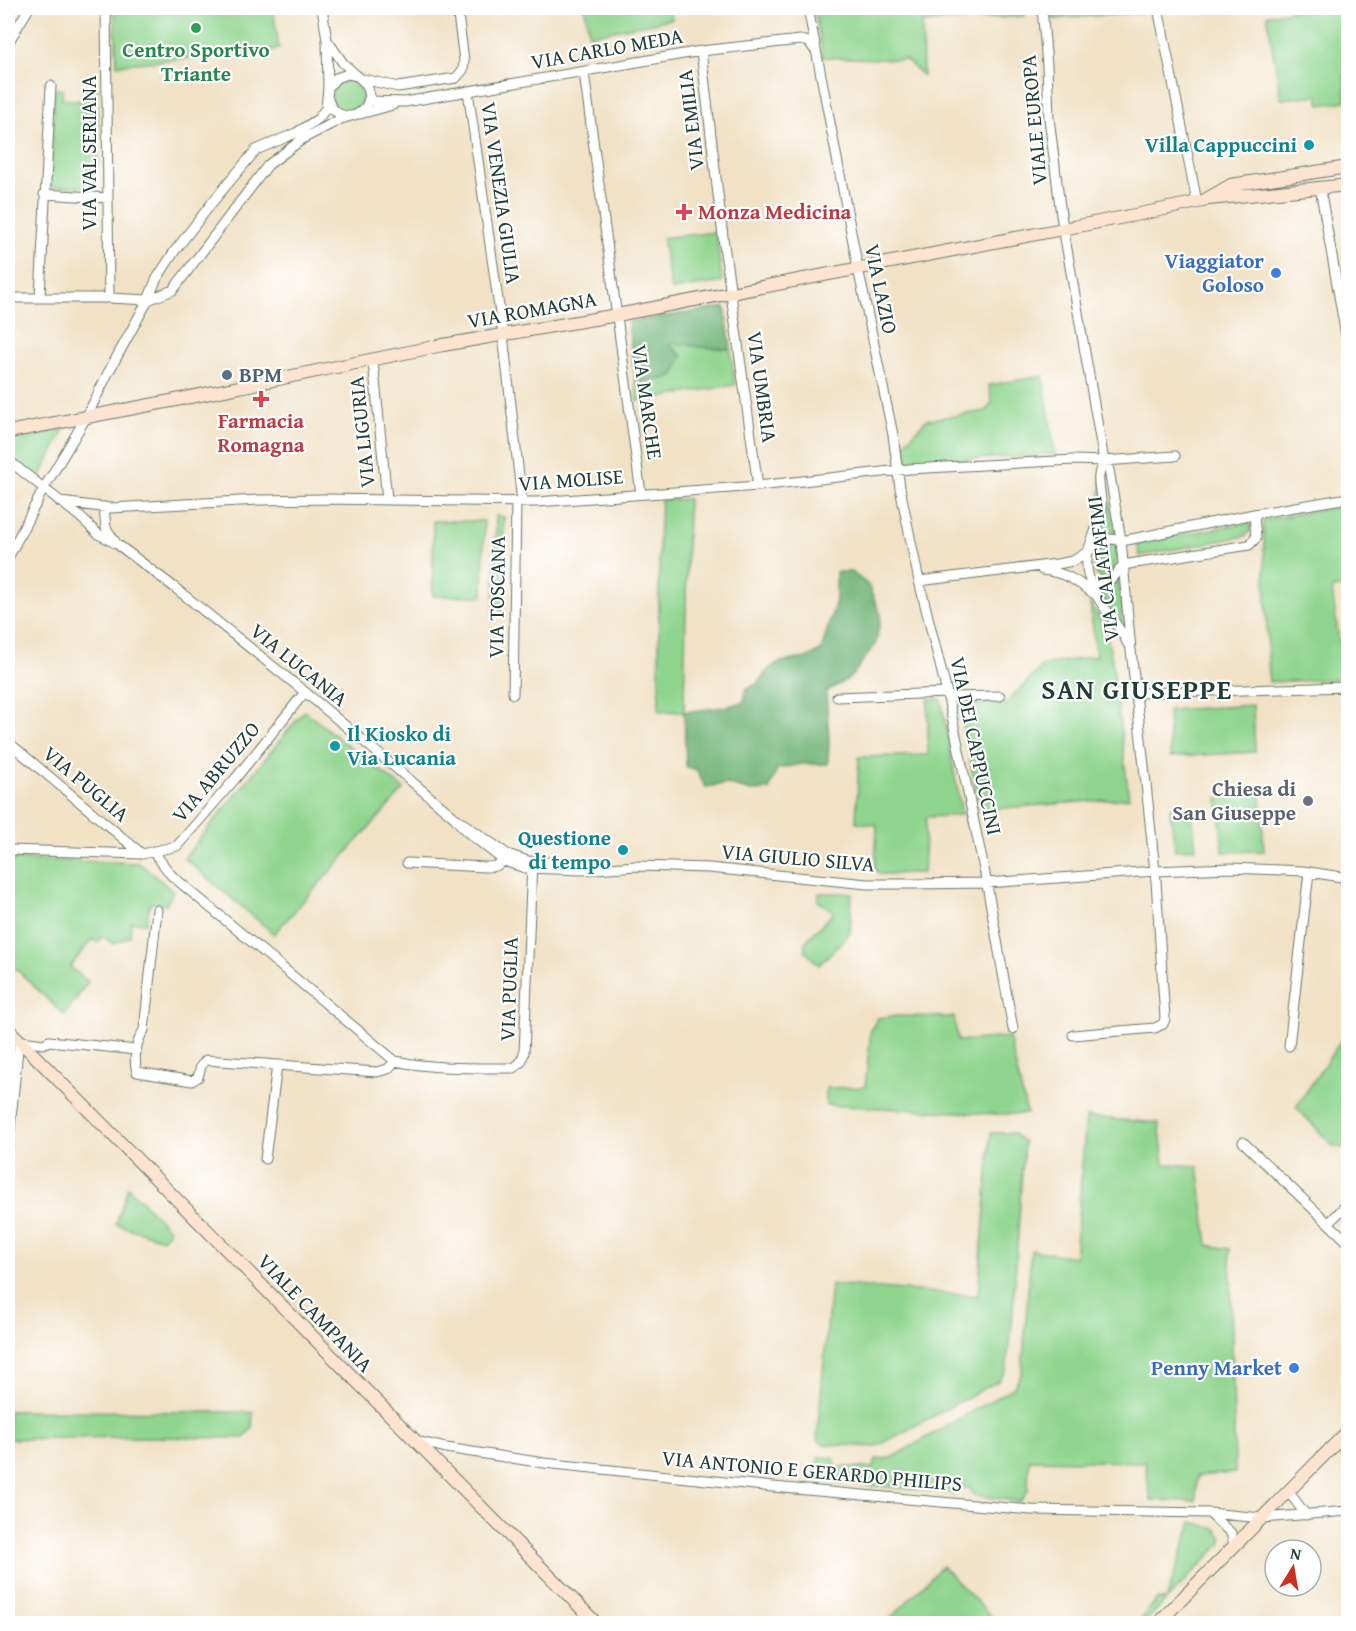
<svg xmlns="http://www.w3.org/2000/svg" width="1356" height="1631" font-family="'Gentium Book Plus',serif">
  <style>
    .green { fill: #90d58f; stroke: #588962; stroke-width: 1.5 }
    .forest { fill: #74b67a; stroke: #4a7a57; stroke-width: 1.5 }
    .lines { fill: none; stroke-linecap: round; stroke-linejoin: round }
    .street-casing { stroke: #687767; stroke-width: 11 }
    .secondary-casing { stroke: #687767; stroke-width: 14 }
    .street { stroke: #fff; stroke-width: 9 }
    .secondary { stroke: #fde4d1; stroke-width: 12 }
    .leisure-dot { fill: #2e9e5b; stroke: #fff; stroke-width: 2 }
    .culture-dot { fill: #0f9aa8; stroke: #fff; stroke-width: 2 }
    .health-dot { fill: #e0444e; stroke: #fff; stroke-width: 2 }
    .shop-dot { fill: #3f7fe0; stroke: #fff; stroke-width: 2 }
    .service-dot { fill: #5c6f8a; stroke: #fff; stroke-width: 2 }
    .worship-dot { fill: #6b7280; stroke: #fff; stroke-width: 2 }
    .labels { text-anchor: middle; stroke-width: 4.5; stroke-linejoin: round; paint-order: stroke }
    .street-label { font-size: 21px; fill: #1f3d34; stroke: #fff }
    .leisure-label { font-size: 21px; font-weight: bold; fill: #27864d; stroke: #fff }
    .culture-label { font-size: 21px; font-weight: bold; fill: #0d838f; stroke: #fff; text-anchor: end }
    .health-label { font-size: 21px; font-weight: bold; fill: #be3a42; stroke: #fff; text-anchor: start }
    .shop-label { font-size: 21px; font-weight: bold; fill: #366cbe; stroke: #fff; text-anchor: end }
    .service-label { font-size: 21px; font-weight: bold; fill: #4e5e75; stroke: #fff; text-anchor: start }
    .worship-label { font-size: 21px; font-weight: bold; fill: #5b616d; stroke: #fff; text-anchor: end }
    .district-label { font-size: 27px; font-weight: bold; letter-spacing: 1.5px; fill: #1f3d34; stroke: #fff }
  </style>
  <rect width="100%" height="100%" fill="#fff"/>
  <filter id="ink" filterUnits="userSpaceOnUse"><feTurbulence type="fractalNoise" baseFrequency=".0167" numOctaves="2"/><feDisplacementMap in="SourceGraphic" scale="12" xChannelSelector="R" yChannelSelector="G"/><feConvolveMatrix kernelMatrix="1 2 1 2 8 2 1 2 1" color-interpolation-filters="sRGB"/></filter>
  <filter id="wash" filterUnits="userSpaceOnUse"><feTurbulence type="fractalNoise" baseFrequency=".008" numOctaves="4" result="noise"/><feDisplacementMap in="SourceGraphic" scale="24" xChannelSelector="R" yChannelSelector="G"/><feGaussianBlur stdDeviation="1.35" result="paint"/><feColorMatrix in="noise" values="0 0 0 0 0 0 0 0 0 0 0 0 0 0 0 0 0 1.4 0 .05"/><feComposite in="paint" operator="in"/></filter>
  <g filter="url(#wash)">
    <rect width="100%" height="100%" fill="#f1e2c6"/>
    <path class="green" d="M114,8H273L279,49L117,65Z
      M585,8H670L672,19L589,35Z
      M814,8H1024L1025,16L922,23L923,76L906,60L823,57Z
      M1051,8H1147L1148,12L1053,19Z
      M1308,8H1348V74L1344,75L1346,101L1320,105L1318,95L1281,99L1267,15Z
      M332 96a15 15 0 1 1 30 0a15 15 0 1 1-30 0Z
      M97,88L99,163L87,187H50L55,89H63L62,99L82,101L84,89Z
      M716,232L722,282L671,290L662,238Z
      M725,307L735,385L638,401L628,322Z
      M1043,376L1055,454L908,463L904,444L926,420L986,411L992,403L989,385Z
      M64,429L39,479L8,456V442Z
      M1102,473H1105L1115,533L1097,540Z
      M688,499L684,712L659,711V541L661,500Z
      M1348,505V586L1332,589L1344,679L1269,682L1263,520Z
      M496,516L504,517L502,613H494Z
      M433,521H484L483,596H433Z
      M1250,522L1251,530L1245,536L1140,556L1137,543Z
      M1109,542L1117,545C1119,557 1116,578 1100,578L1094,570C1095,557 1098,549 1109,542Z
      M1119,579L1124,628L1098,591L1106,589Z
      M1090,603L1105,626L1112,660L1129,798L980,810L959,705L1006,703L1044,665L1096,656Z
      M941,699L962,815L926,817L923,873L879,874L875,869L877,825L856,822L859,757L928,755V700Z
      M1253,705L1255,752L1170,757L1168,710Z
      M304,711L404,789L274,934L184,858Z
      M1261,794L1264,851L1223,852L1218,797Z
      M1191,806L1196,848L1175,850L1170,808Z
      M8,859L139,863L173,891L166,905L150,903L146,923L131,922L130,936L113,944L103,936L97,942L92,939L70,967L88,982L64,1015L12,965L8,981Z
      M819,893H852L850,933L819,965L805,951V942L834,912L818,901Z
      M892,1016L954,1017L958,1041L1009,1037L1027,1114H993L826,1105V1088L865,1087L871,1029L878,1018Z
      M1348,1030V1149L1333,1146L1296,1107Z
      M1086,1117L1159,1123L1164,1164L1198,1166L1208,1245L1230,1249L1235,1473L1197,1476L1196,1501L1151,1500L1145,1462L1029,1460L1028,1491L1020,1502L975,1495L969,1488L961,1487L954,1493L823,1481L817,1470L818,1457L834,1458L836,1467L874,1468L876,1459L891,1458L1013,1388L1022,1373L1031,1250L1075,1257Z
      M991,1133H1013L1024,1142L1012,1323L1006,1371L998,1381L876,1447L823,1444L817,1439L831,1284L978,1296Z
      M128,1187L170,1230L162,1239L116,1224Z
      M8,1411L245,1412L253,1413L252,1428L244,1438L127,1437L8,1439Z
      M1192,1522L1216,1529L1222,1537V1543L1144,1623H1138L1157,1599L1166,1600Z
      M942,1566L998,1623H926L917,1616L910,1623H886Z"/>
    <path class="forest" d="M725,307L731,349L699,347L676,343L670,345L682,356L674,375C662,381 649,380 636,383L628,322Z
      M836,572H852L868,585L881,615L876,643L851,677L826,692L829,739L828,764H802L777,769L769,790L751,791L726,784L705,787L697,770L686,767L684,712L725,707L744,702L746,689L757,684L769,669L779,662L806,658L821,651L836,601Z"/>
  </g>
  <g filter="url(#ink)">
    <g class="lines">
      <g class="street-casing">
        <path id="street" d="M106,8L109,298
          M322,8L327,40L328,89
          M808,8L858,268L893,435L900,488L919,581L947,693L985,874L1013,1029
          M1042,8L1047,65L1049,118L1061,215L1104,461L1109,470L1121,540L1131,650L1146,784L1156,881L1165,1019L1163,1024L1155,1028L1073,1035
          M1158,8L1197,202
          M8,43L29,8
          M701,51L724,245L758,486
          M584,73L641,494
          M363,79L398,87L456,78L463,70L464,60L457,8
          M468,91L503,335L522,502
          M328,99C331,110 338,116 350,116
          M369,101L405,102L701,51L800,40L809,42L814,49
          M360,114L393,105
          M1320,188L1348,347
          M44,194L108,198
          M40,297L51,86
          M8,298H109L148,300L173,290L268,165L304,138L341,119L358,114L366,107L370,96L367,85L343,63L327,40
          M373,361L387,499
          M8,460L79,516L98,534L117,544L174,587L305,692L454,817L507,854L528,861L593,865
          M1104,461C1093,480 1103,491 1101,510C1100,527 1088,542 1087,559C1084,591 1115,617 1128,644
          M60,502L110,508L259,500L323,499L536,502L758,486L909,469L1074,460L1104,461L1175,456
          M104,507L106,528L116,543
          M8,558L44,488L87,416L108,373L148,300L156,280L174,252L215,199L256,150L296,133L318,119L326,108L328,88L336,78L348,74L358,76
          M1123,565L1249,545L1256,538L1254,514
          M1042,570C1064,572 1077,581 1094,594
          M919,581L1057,564L1073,561L1107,539L1127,540L1254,514L1348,498
          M1087,586C1104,589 1114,578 1123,565
          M1137,693L1348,687
          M513,694L516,502
          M837,697L947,693
          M947,697L1000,696
          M8,742L142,854
          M454,817L466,831L504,861L525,868L582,870L636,866L709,868L867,884H914L987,883L1155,871L1230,868L1303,871L1348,878
          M8,850L142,854L177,846L235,779L305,692
          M153,851L171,875L395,1061C434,1069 474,1068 514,1068L521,1062L524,1053L532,863
          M407,863L485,867C495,867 502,866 506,856
          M157,910L144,1030C136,1042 133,1058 137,1072L192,1081L198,1077L201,1066L206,1060L377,1072L388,1069L395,1061
          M8,1039L43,1044L49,1041L136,1050
          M1289,1046L1309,872
          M1243,1142L1348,1242
          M8,1147L19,1040
          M265,1159L277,1065
          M1329,1223L1348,1203
          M417,1441L446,1448L544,1463L773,1487L1031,1510L1209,1513L1262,1518L1348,1511
          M1288,1491L1306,1515
          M1209,1513L1231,1533L1234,1545"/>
      </g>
      <g class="secondary-casing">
        <path id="secondary" d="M1209,199L1348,185
          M8,432L171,401L443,345L617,315L1145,213L1203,201L1231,185L1348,167
          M8,1029L597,1624
          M1157,1624L1348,1431"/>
      </g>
      <use href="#street" class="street"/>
      <use href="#secondary" class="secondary"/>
    </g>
  </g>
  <circle class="leisure-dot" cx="196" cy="28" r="6"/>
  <g class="culture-dot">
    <circle cx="1309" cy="145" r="6"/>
    <circle cx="335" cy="746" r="6"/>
    <circle cx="623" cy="850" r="6"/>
  </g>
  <g class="health-dot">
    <path d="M681 203h6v6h6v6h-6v6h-6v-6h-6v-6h6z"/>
    <path d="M258 390h6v6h6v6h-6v6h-6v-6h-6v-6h6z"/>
  </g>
  <g class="shop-dot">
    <circle cx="1276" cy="273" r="6"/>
    <circle cx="1294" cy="1368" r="6"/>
  </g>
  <circle class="service-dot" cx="227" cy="375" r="6"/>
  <circle class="worship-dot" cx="1308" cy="801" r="6"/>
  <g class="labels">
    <g class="street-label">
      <text transform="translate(607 49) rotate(-10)" y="7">VIA CARLO MEDA</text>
      <text transform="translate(691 120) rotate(-97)" y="7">VIA EMILIA</text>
      <text transform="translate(1034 120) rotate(-95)" y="7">VIALE EUROPA</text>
      <text transform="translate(89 153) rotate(-90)" y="7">VIA VAL SERIANA</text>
      <text transform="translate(501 193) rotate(82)" y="7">VIA VENEZIA GIULIA</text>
      <text transform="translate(881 289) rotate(78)" y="7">VIA LAZIO</text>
      <text transform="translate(532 310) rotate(-10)" y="7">VIA ROMAGNA</text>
      <text transform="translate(762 387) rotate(82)" y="7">VIA UMBRIA</text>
      <text transform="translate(647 402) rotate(82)" y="7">VIA MARCHE</text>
      <text transform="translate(362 432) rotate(-96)" y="7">VIA LIGURIA</text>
      <text transform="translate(571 480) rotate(-4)" y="7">VIA MOLISE</text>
      <text transform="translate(1103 569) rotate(-97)" y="7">VIA CALATAFIMI</text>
      <text transform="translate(497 597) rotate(-89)" y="7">VIA TOSCANA</text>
      <text transform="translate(299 665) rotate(39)" y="7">VIA LUCANIA</text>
      <text transform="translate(976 746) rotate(78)" y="7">VIA DEI CAPPUCCINI</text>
      <text transform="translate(216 772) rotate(-50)" y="7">VIA ABRUZZO</text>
      <text transform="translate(86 784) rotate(40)" y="7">VIA PUGLIA</text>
      <text transform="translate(798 858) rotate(5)" y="7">VIA GIULIO SILVA</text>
      <text transform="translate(509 989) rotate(-88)" y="7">VIA PUGLIA</text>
      <text transform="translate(315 1313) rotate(46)" y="7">VIALE CAMPANIA</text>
      <text transform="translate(812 1471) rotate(5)" y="7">VIA ANTONIO E GERARDO PHILIPS</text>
    </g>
    <g class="leisure-label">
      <text x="196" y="57">Centro Sportivo<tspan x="196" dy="24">Triante</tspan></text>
    </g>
    <g class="culture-label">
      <text x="1297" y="152">Villa Cappuccini</text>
      <text x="347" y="741" text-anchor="start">Il Kiosko di<tspan x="347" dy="24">Via Lucania</tspan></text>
      <text x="611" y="845">Questione<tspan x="611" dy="24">di tempo</tspan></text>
    </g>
    <g class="health-label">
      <text x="698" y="219">Monza Medicina</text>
      <text x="261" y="428" text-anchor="middle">Farmacia<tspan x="261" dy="24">Romagna</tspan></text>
    </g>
    <g class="shop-label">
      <text x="1264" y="268">Viaggiator<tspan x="1264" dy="24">Goloso</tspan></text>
      <text x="1282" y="1375">Penny Market</text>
    </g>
    <g class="service-label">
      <text x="239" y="382">BPM</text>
    </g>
    <g class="worship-label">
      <text x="1296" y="796">Chiesa di<tspan x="1296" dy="24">San Giuseppe</tspan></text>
    </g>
    <g class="district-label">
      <text x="1137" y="699">SAN GIUSEPPE</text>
    </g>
  </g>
  <rect width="1356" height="1631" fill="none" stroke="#fff" stroke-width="30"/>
  <g transform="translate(1293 1568) rotate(11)"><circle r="28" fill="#ffffff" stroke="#a5b1ae" stroke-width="1.5"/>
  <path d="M0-4.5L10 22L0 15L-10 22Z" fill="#c8321e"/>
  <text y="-9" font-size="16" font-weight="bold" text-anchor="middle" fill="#1f3d34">N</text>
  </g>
</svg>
